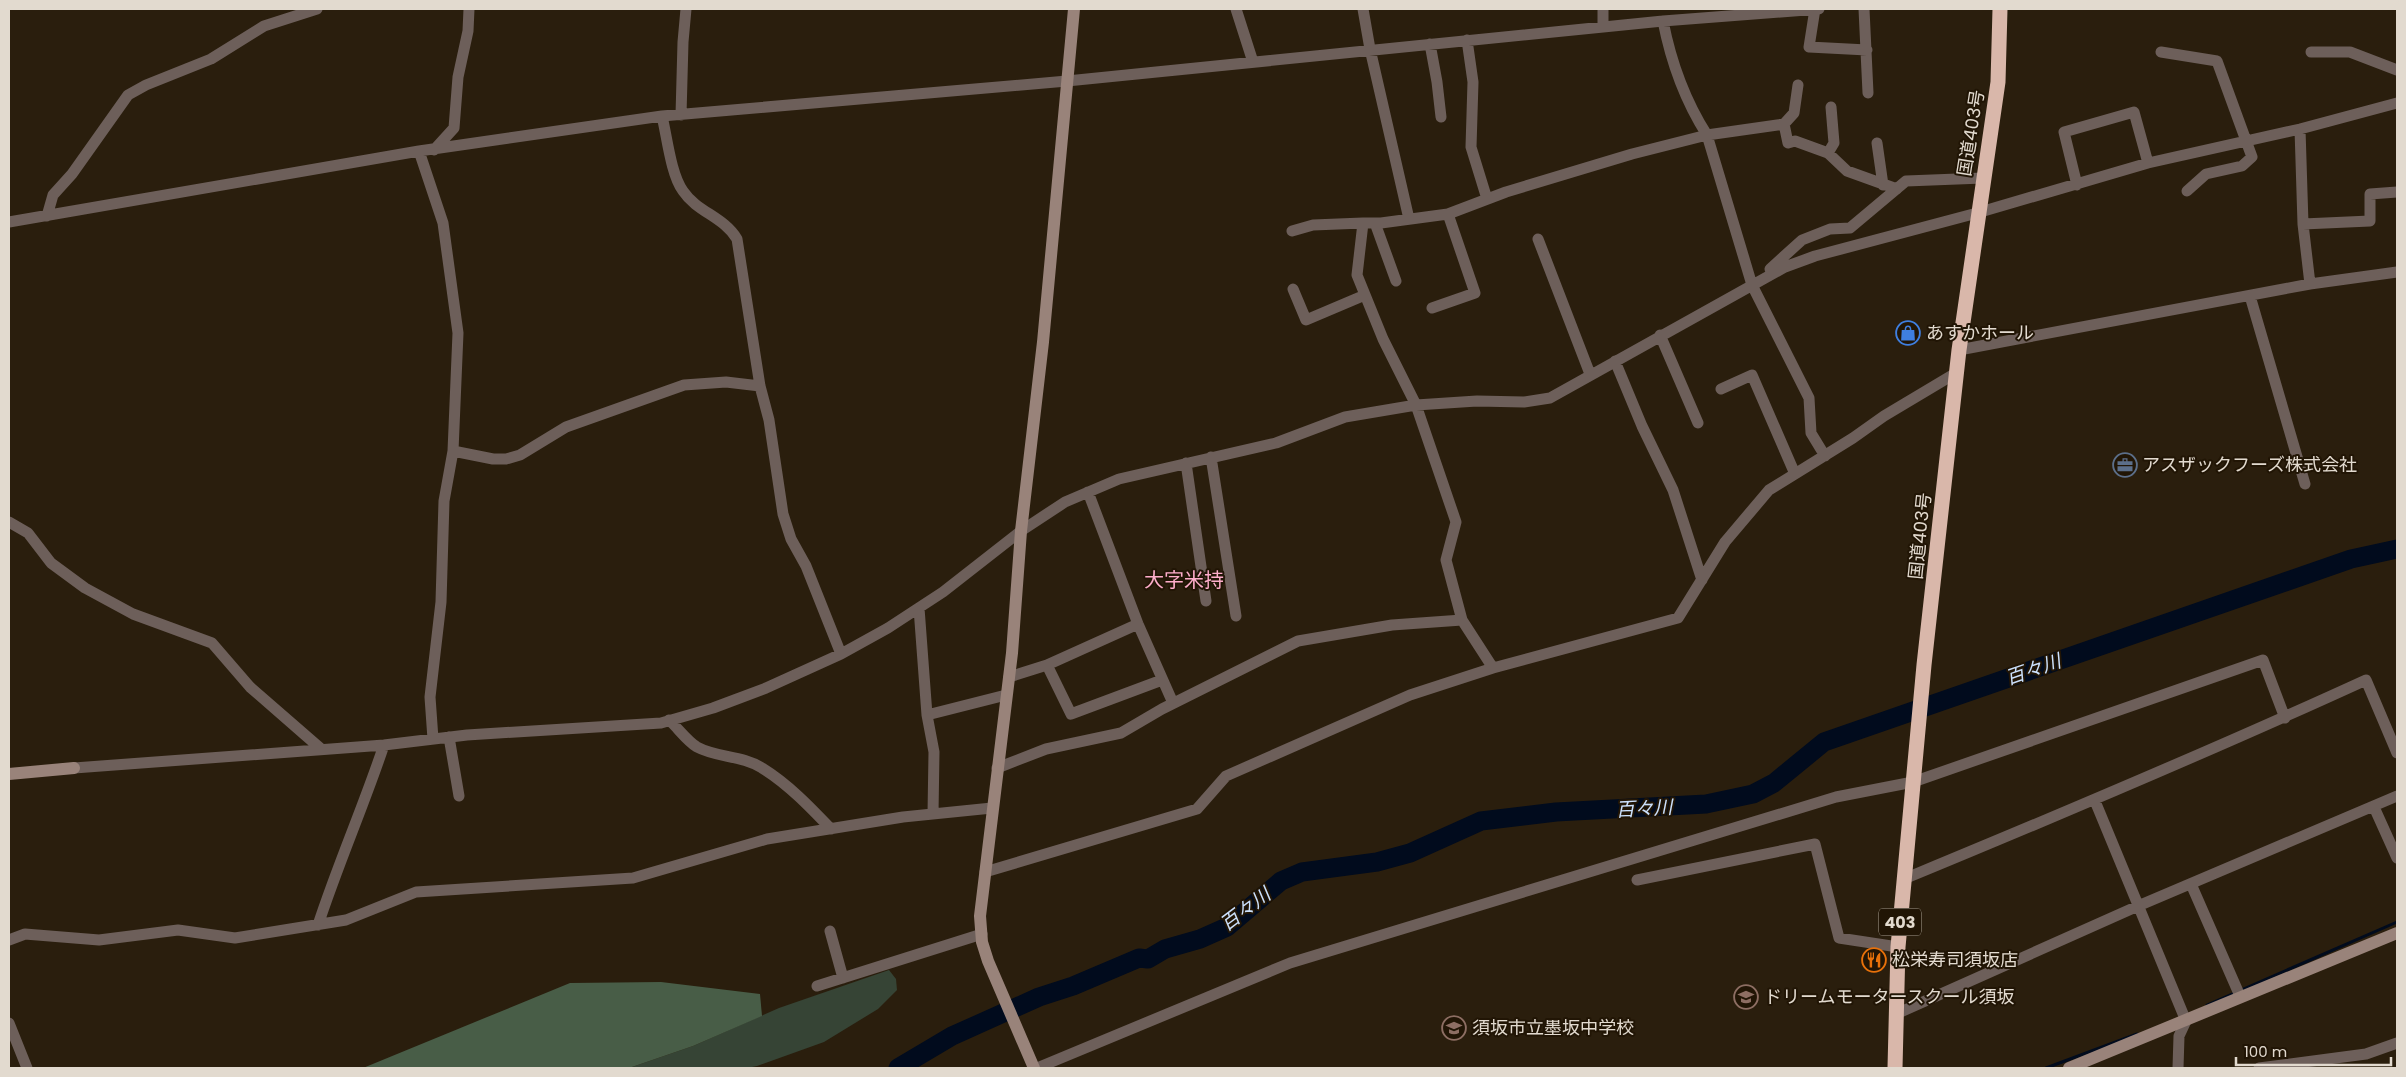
<svg xmlns="http://www.w3.org/2000/svg" width="2406" height="1077" font-family="Poppins,'Noto Sans JP',sans-serif">
  <style>
    .green { fill: #364435 }
    .forest { fill: #485d47 }
    .lines { fill: none; stroke-linecap: round; stroke-linejoin: round }
    .stream { stroke: #010b1d; stroke-width: 3 }
    .river { stroke: #010b1d; stroke-width: 19 }
    .street { stroke: #6d5f5a; stroke-width: 11 }
    .secondary { stroke: #99837a; stroke-width: 12 }
    .highway { stroke: #d9b7aa; stroke-width: 15 }
    .labels { text-anchor: middle; stroke-width: 4; stroke-linejoin: round; paint-order: stroke }
    .shield { fill: #211505; stroke: #a89f92; stroke-width: 1 }
    .shield-label { font-size: 16px; font-weight: bold; fill: #e2dacf }
    .street-label { font-size: 18px; fill: #e2dacf; stroke: #211505 }
    .poi-label { font-size: 18px; fill: #e2dacf; stroke: #211505; text-anchor: start }
    .water-label { font-size: 19px; font-style: italic; fill: #cce1fd; stroke: #211505 }
    .quarter-label { font-size: 20px; fill: #fdadca; stroke: #211505 }
  </style>
  <rect width="100%" height="100%" fill="#2a1e0d"/>
  <path class="green" d="M889,970L896,979L897,990L878,1009L824,1042L757,1066L747,1068H629L693,1046L779,1008Z"/>
  <path class="forest" d="M661,982L760,994L762,1016L693,1046L629,1068H363L570,983Z"/>
  <g class="lines">
    <path class="stream" d="M2207,1005L2397,922
      M2046,1068L2137,1034"/>
    <path class="river" d="M898,1068L952,1036L1039,997L1073,986L1139,958L1148,959L1165,949L1200,939L1227,927L1281,881L1302,872L1377,862L1410,853L1481,821L1556,812L1706,804L1753,794L1774,783L1824,742L2351,559L2397,549"/>
    <path class="street" d="M1236,9L1253,62
      M1363,9L1370,49L1409,219
      M1603,9V27
      M1815,9L1809,47L1867,50
      M1864,9L1868,93
      M1663,21C1671,62 1684,99 1707,135L1752,285L1809,398L1811,433L1825,456
      M1467,40L1473,82L1471,147L1487,199
      M1430,44L1437,82L1441,117
      M2161,52L2217,61L2252,157L2242,166L2206,174L2187,191
      M2311,52H2350L2397,70
      M681,115L683,42L686,9
      M662,116C667,137 671,175 683,191C697,212 724,217 737,239L760,386L769,420L783,514L791,539L806,566L841,654
      M1784,124L1788,143L1795,141L1828,153L1847,171L1897,189
      M2300,129L2303,224L2310,284
      M1877,143L1883,185
      M434,150L454,128L458,77L468,31L469,9
      M419,151L443,223L458,333L453,451L444,501L441,602L430,697L433,739
      M1828,153L1834,143L1831,107
      M2077,185L2064,132L2134,112L2148,163
      M47,216L53,195L72,174L128,95L146,85L211,59L264,26L317,9
      M9,222L419,151L662,116L1067,81L1663,21L1819,9
      M1375,223L1396,281
      M2303,224L2370,221V194L2397,192
      M1292,231L1313,225L1363,223
      M1538,239L1590,374
      M1770,269L1802,240L1830,229L1850,228L1906,181L1983,178
      M1293,289L1306,320L1365,295
      M2250,296L2305,484
      M1432,308L1475,293L1448,214
      M1660,335L1698,423
      M1959,350L2310,284L2397,272
      M1615,361L1642,426L1673,490L1702,580
      M1721,389L1752,375L1795,474
      M453,451L493,459H506L520,455L566,427L684,385L726,382L760,386
      M1211,457L1236,616
      M1186,463L1206,601
      M1088,492L1138,624L1173,703
      M9,522L28,533L51,563L85,588L133,614L212,643L250,687L320,748
      M919,608L927,715L1006,695
      M1047,665L1071,714L1162,680
      M1493,668L1462,620L1446,560L1456,522L1416,405L1383,339L1357,275L1363,223H1381L1448,214L1506,192L1632,154L1707,135L1784,124L1794,113L1798,85
      M1009,677L1047,665L1138,624
      M927,715L934,752L933,814
      M669,720C678,728 687,741 697,747C717,758 742,755 762,768C788,784 810,807 831,829
      M449,737L459,796
      M74,768L384,745L467,735L661,723L713,708L766,688L841,654L888,628L943,592L1021,531L1065,502L1119,479L1276,443L1345,417L1416,405L1477,401L1524,402L1550,398L1785,267L1815,256L1977,213L2148,163L2300,129L2397,103
      M997,768L1046,749L1121,733L1162,709L1298,641L1392,625L1462,620
      M2095,801L2186,1021L2179,1036L2178,1068
      M2374,807L2397,858
      M985,872L1197,809L1226,776L1410,695L1493,668L1678,618L1725,542L1769,490L1853,438L1884,416L1956,373
      M1904,879C2059,815 2213,750 2366,680L2397,753
      M1637,880L1815,844L1839,938L1898,947
      M2191,884L2240,996
      M318,925C338,864 364,805 384,745
      M830,931L843,978
      M9,940L25,934L99,940L178,930L235,938L346,920L416,892L633,878L767,839L903,817L992,808
      M817,986L982,934
      M1896,1014L2138,906L2397,796
      M9,1023L27,1068
      M1037,1068L1290,963L1836,797L1913,782L2263,660L2285,718
      M2259,1068L2366,1054L2397,1043"/>
    <path class="secondary" d="M9,774L74,768
      M1034,1068L988,961L982,942L980,916L1012,653L1021,531L1043,342L1074,9
      M2069,1068L2397,933"/>
    <path class="highway" d="M1895,1068L1898,947L1924,665L1959,350L1998,82L2000,9"/>
  </g>
  <defs>
    <g id="shop-ring" transform="scale(1.25)"><circle r="9.5" fill="#211505" stroke="#3f7fe0" stroke-width="1.5"/><path d="M-5-2.5h2.3a2.7 3.5 0 0 1 5.4 0H5L5.5 6h-11ZM-1.5-2.5h3a1.5 2.3 0 0 0-3 0Z" fill="#3f7fe0"/></g>
    <g id="office-ring" transform="scale(1.25)"><circle r="9.5" fill="#211505" stroke="#5c6f8a" stroke-width="1.5"/><path d="M-6-3h4V-5.5h4V-3h4V5H-6ZM-1-4.5V-3h2v-1.5ZM-6 0V1H6V0Z" fill="#5c6f8a"/></g>
    <g id="restaurant-ring" transform="scale(1.25)"><circle r="9.5" fill="#211505" stroke="#e8710a" stroke-width="1.5"/><path d="M-5-6h1v4h1v-4h1v4h1v-4h1v5L-1.5 .5V6h-2V.5L-5-1ZM5-6V6H3V1.5H1.5Q1.5-4 5-6Z" fill="#e8710a"/></g>
    <g id="school-ring" transform="scale(1.25)"><circle r="9.5" fill="#211505" stroke="#8d6e63" stroke-width="1.5"/><path d="M0-5L7-2L0 1L-7-2ZM-4 1L0 2.5L4 1V4Q0 6-4 4Z" fill="#8d6e63"/></g>
  </defs>
  <g fill-rule="evenodd">
    <use href="#shop-ring" x="1908" y="333"/>
    <use href="#office-ring" x="2125" y="465"/>
    <use href="#restaurant-ring" x="1874" y="960"/>
    <use href="#school-ring" x="1746" y="997"/>
    <use href="#school-ring" x="1454" y="1028"/>
  </g>
  <g class="labels">
    <rect class="shield" x="1879" y="908.5" width="42" height="27" rx="4"/>
    <g class="shield-label">
      <text x="1900" y="928">403</text>
    </g>
    <g class="street-label">
      <text transform="translate(1971 133) rotate(-81)" y="6">国道403号</text>
      <text transform="translate(1920 536) rotate(-84)" y="6">国道403号</text>
    </g>
    <g class="poi-label">
      <text x="1926" y="339">あすかホール</text>
      <text x="2142" y="471">アスザックフーズ株式会社</text>
      <text x="1892" y="966">松栄寿司須坂店</text>
      <text x="1764" y="1003">ドリームモータースクール須坂</text>
      <text x="1472" y="1034">須坂市立墨坂中学校</text>
    </g>
    <g class="water-label">
      <text transform="translate(2033 669) rotate(-19)" y="7">百々川</text>
      <text transform="translate(1644 808) rotate(-3)" y="7">百々川</text>
      <text transform="translate(1245 909) rotate(-37)" y="7">百々川</text>
    </g>
    <g class="quarter-label">
      <text x="1184" y="587">大字米持</text>
    </g>
  </g>
  <rect width="2406" height="1077" fill="none" stroke="#e2dacf" stroke-width="20"/>
  <path d="M2236 1057v8h155v-8" fill="none" stroke="#e2dacf" stroke-width="2.5"/>
  <text x="2244" y="1057" font-size="15" fill="#e2dacf" stroke="#211505" stroke-width="4" paint-order="stroke">100 m</text>
</svg>
